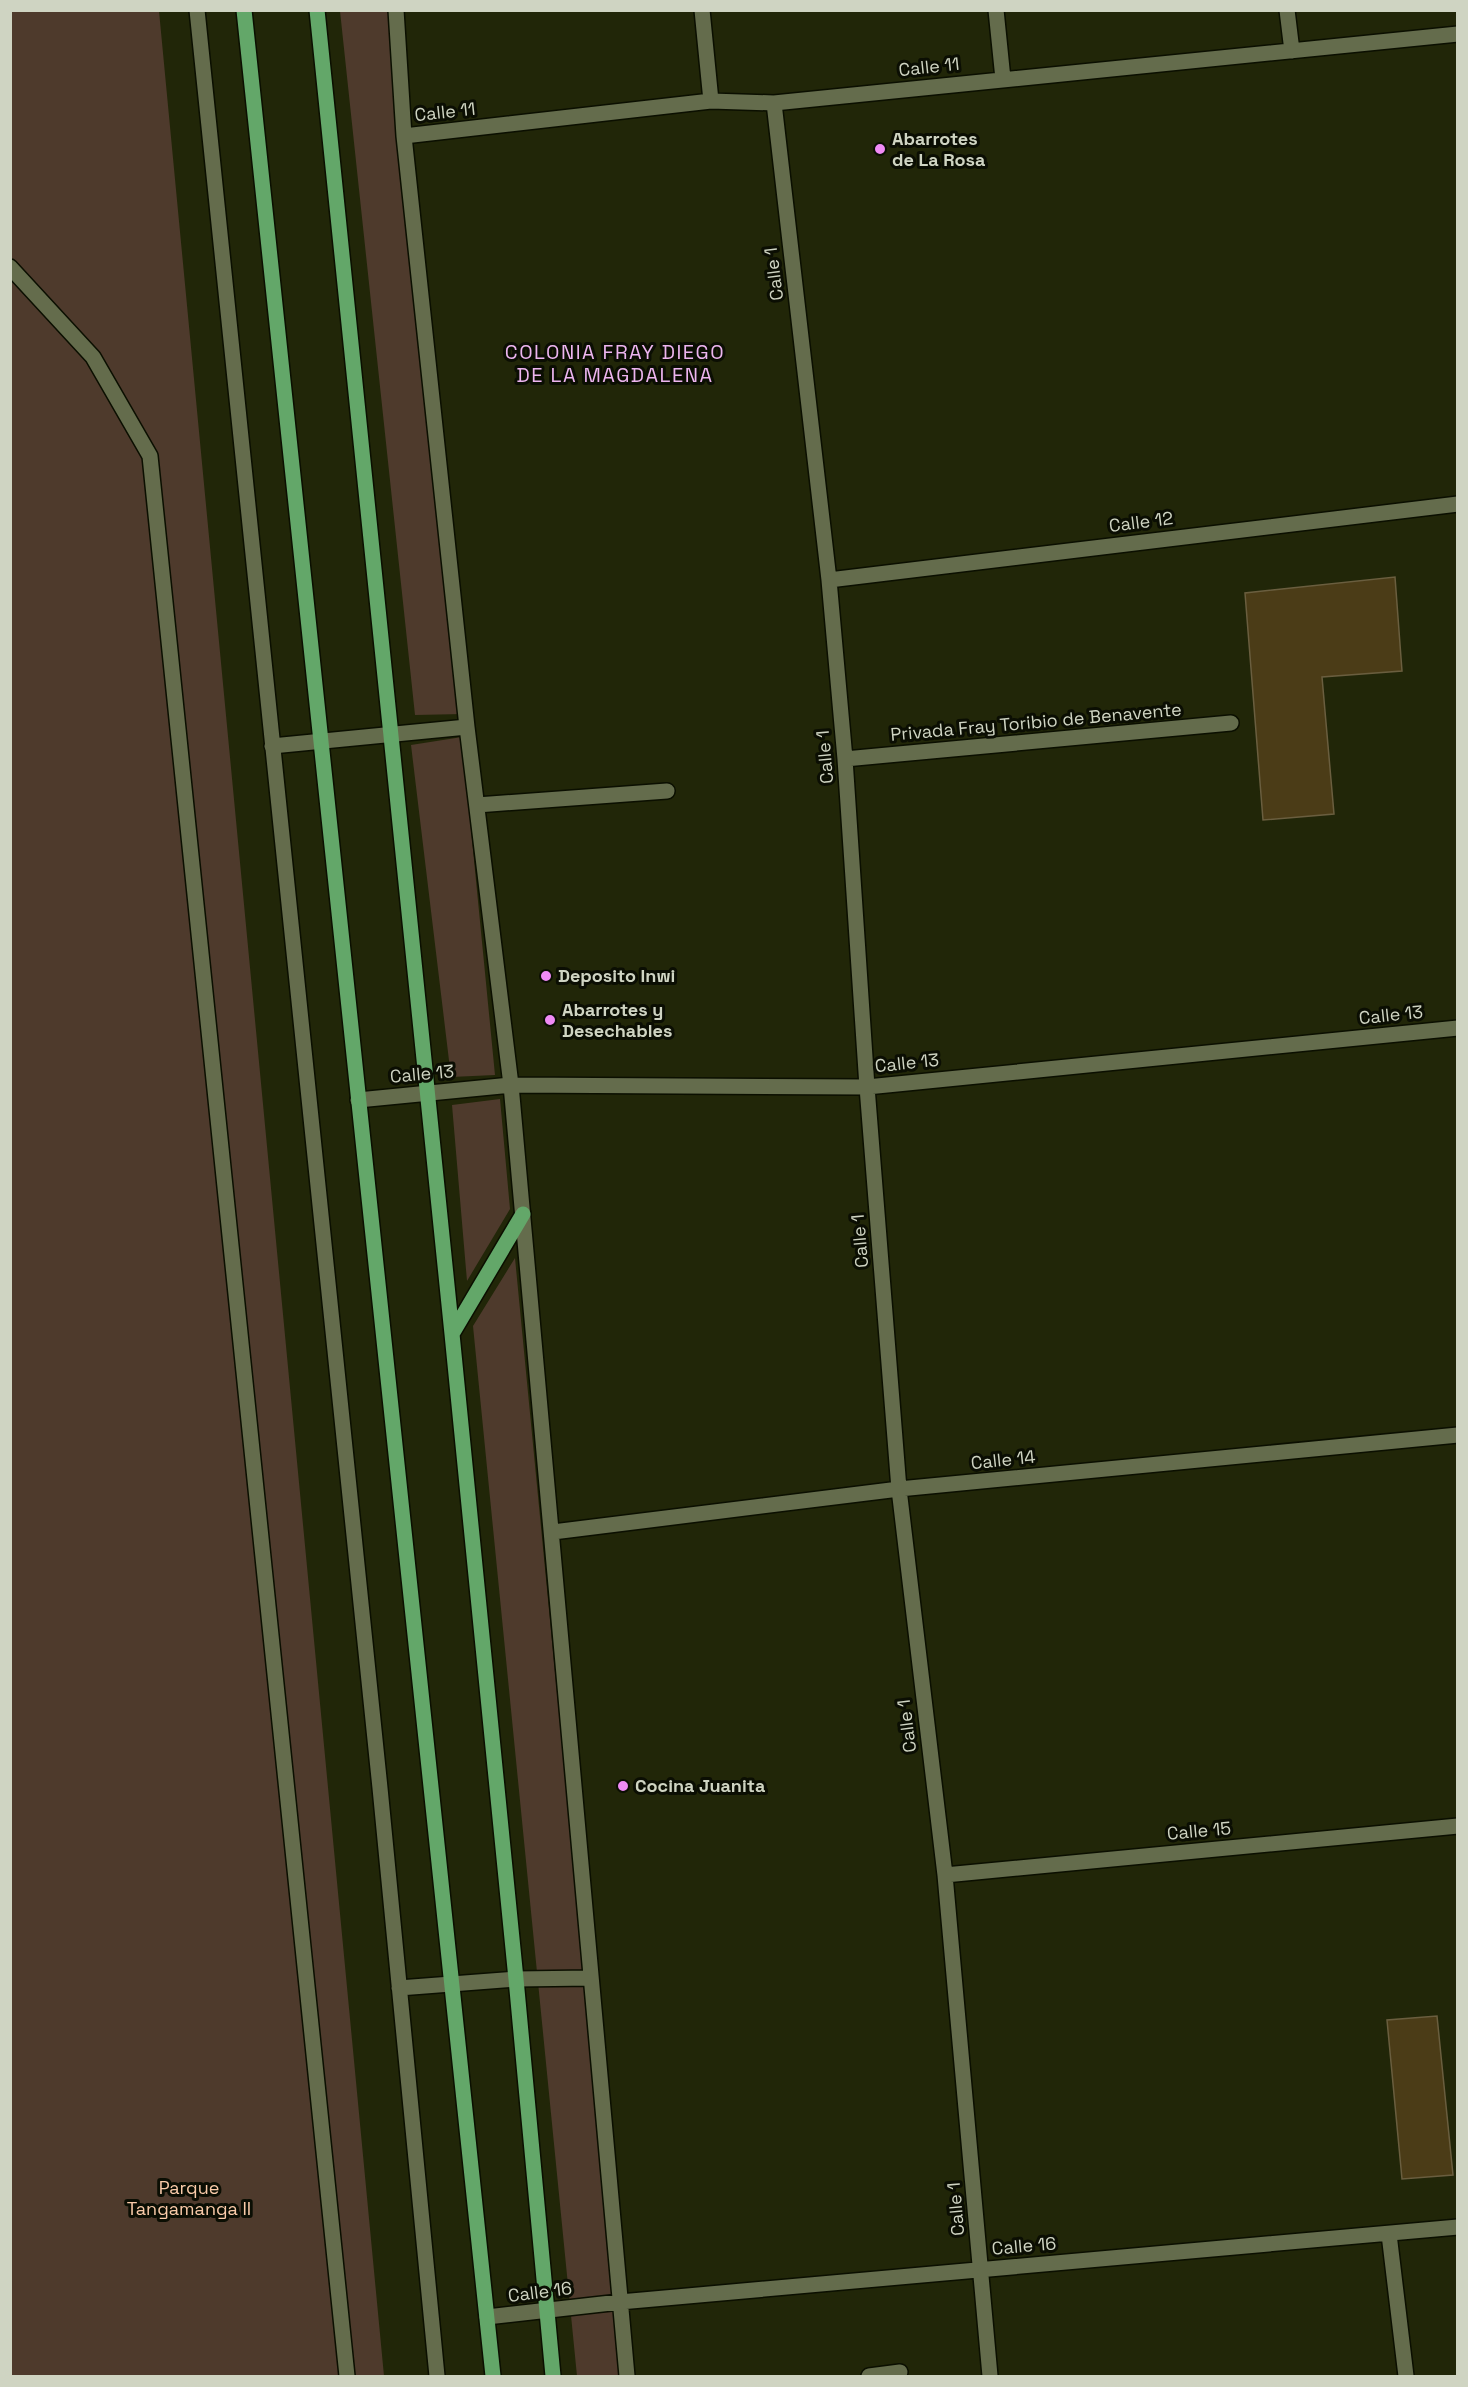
<svg xmlns="http://www.w3.org/2000/svg" width="1468" height="2387" font-family="'Space Grotesk',sans-serif">
  <style>
    .green { fill: #4e3a2c }
    .building { fill: #4b3c17; stroke: #6a5e3f; stroke-width: 1.5 }
    .lines { fill: none; stroke-linecap: round; stroke-linejoin: round }
    .lane-casing { stroke: #0b0f00; stroke-width: 18 }
    .street-casing { stroke: #0b0f00; stroke-width: 18 }
    .primary-casing { stroke: #0b0f00; stroke-width: 18 }
    .lane { stroke: #646c4c; stroke-width: 15 }
    .street { stroke: #646c4c; stroke-width: 15 }
    .primary { stroke: #63a769; stroke-width: 15 }
    .poi-dot { fill: #f08bf5; stroke: #0b0e03; stroke-width: 2 }
    .labels { text-anchor: middle; stroke-width: 6; stroke-linejoin: round; paint-order: stroke }
    .street-label { font-size: 18px; fill: #cfd4c2; stroke: #0b0e03 }
    .poi-label { font-size: 18px; font-weight: bold; fill: #cfd4c2; stroke: #0b0e03; text-anchor: start }
    .park-label { font-size: 18px; fill: #facba9; stroke: #0b0e03 }
    .neighbourhood-label { font-size: 20px; letter-spacing: 1.5px; fill: #edb5ef; stroke: #0b0e03 }
  </style>
  <rect width="100%" height="100%" fill="#212608"/>
  <path class="green" d="M11,11H159L384,2376H11Z
    M340,11H395L463,714L415,715Z
    M462,737L495,1075L451,1077L411,745Z
    M500,1099L510,1209L467,1281L452,1105Z
    M515,1258L623,2376H577L473,1326Z"/>
  <path class="building" d="M1395,577L1402,671L1322,677L1334,814L1263,820L1245,593Z
    M1437,2016L1453,2175L1402,2179L1387,2020Z"/>
  <g class="lines">
    <g class="lane-casing">
      <path id="lane" d="M869,2376L900,2372"/>
    </g>
    <g class="street-casing">
      <path id="street" d="M197,10L380,1788L437,2376
        M396,10L404,136L467,727L511,1085L627,2376
        M702,10L711,101
        M996,10L1003,79
        M1287,10L1292,51
        M774,103L829,580L845,759L867,1087L899,1489L945,1875L990,2376
        M404,136L711,101L774,103L1458,34
        M10,267L93,357L150,456L347,2376
        M829,580L1458,504
        M272,746L467,727
        M845,759L1231,723
        M477,805L667,791
        M358,1100L511,1085L867,1087L1458,1028
        M553,1532L899,1489L1458,1435
        M945,1875L1458,1826
        M399,1988L516,1979L591,1978
        M1389,2234L1406,2376
        M487,2317L620,2302L1458,2227"/>
    </g>
    <g class="primary-casing">
      <path id="primary" d="M244,10L493,2376
        M317,10L452,1334L516,1979L553,2376
        M452,1334L523,1214"/>
    </g>
    <use href="#lane" class="lane"/>
    <use href="#street" class="street"/>
    <use href="#primary" class="primary"/>
  </g>
  <g class="poi-dot">
    <circle cx="880" cy="149" r="6"/>
    <circle cx="546" cy="976" r="6"/>
    <circle cx="550" cy="1020" r="6"/>
    <circle cx="623" cy="1786" r="6"/>
  </g>
  <g class="labels">
    <g class="street-label">
      <text transform="translate(929 67) rotate(-6)" y="6">Calle 11</text>
      <text transform="translate(445 112) rotate(-6)" y="6">Calle 11</text>
      <text transform="translate(774 274) rotate(-97)" y="6">Calle 1</text>
      <text transform="translate(1141 522) rotate(-7)" y="6">Calle 12</text>
      <text transform="translate(1036 722) rotate(-5)" y="6">Privada Fray Toribio de Benavente</text>
      <text transform="translate(825 757) rotate(-95)" y="6">Calle 1</text>
      <text transform="translate(1391 1015) rotate(-6)" y="6">Calle 13</text>
      <text transform="translate(907 1063) rotate(-6)" y="6">Calle 13</text>
      <text transform="translate(422 1074) rotate(-5)" y="6">Calle 13</text>
      <text transform="translate(860 1241) rotate(-95)" y="6">Calle 1</text>
      <text transform="translate(1003 1460) rotate(-6)" y="6">Calle 14</text>
      <text transform="translate(907 1726) rotate(-97)" y="6">Calle 1</text>
      <text transform="translate(1199 1831) rotate(-5)" y="6">Calle 15</text>
      <text transform="translate(956 2209) rotate(-95)" y="6">Calle 1</text>
      <text transform="translate(1024 2246) rotate(-5)" y="6">Calle 16</text>
      <text transform="translate(540 2292) rotate(-7)" y="6">Calle 16</text>
    </g>
    <g class="poi-label">
      <text x="892" y="145">Abarrotes<tspan x="892" dy="21">de La Rosa</tspan></text>
      <text x="558" y="982">Deposito Inwi</text>
      <text x="562" y="1016">Abarrotes y<tspan x="562" dy="21">Desechables</tspan></text>
      <text x="635" y="1792">Cocina Juanita</text>
    </g>
    <g class="park-label">
      <text x="189" y="2194">Parque<tspan x="189" dy="21">Tangamanga II</tspan></text>
    </g>
    <g class="neighbourhood-label">
      <text x="615" y="359">COLONIA FRAY DIEGO<tspan x="615" dy="23">DE LA MAGDALENA</tspan></text>
    </g>
  </g>
  <rect width="1468" height="2387" fill="none" stroke="#cfd4c2" stroke-width="24"/>
</svg>
